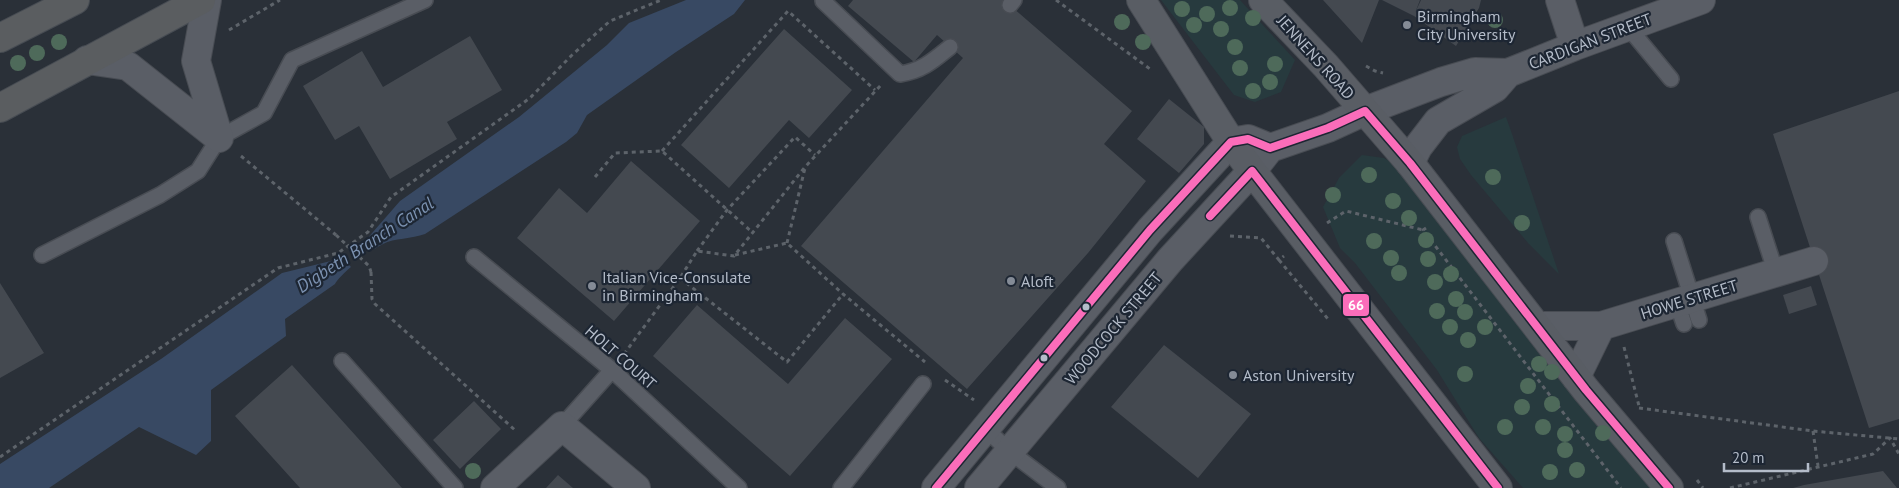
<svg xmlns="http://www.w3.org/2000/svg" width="1899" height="488" font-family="'PT Sans',sans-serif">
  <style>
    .green { fill: #273a3e }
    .water { fill: #384963 }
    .pier { fill: #2a3038 }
    .building { fill: #444950 }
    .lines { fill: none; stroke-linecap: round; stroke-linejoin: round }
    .lane-casing { stroke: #484c53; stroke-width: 18 }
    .street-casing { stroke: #484c53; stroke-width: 30 }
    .secondary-casing { stroke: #484c53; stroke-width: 30 }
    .highway-casing { stroke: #474c53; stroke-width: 30 }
    .path { stroke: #5d636a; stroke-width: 3; stroke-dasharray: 4 4; stroke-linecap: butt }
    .lane { stroke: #5a5e66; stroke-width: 15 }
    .street { stroke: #5a5e66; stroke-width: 28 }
    .secondary { stroke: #595d64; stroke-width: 28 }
    .highway { stroke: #5a5d60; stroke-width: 28 }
    .path-bridge { stroke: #5d636a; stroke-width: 3; stroke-dasharray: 4 4; stroke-linecap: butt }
    .bus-1-casing { stroke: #1d2633; stroke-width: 11 }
    .bus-1 { stroke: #fb6dba; stroke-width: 8 }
    .tree { fill: #4e6a5a }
    .poi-dot { fill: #848b96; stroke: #1d2633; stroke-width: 2 }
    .bus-dot { fill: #b4bcc9; stroke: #1d2633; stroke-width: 2 }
    .labels { text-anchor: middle; stroke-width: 4.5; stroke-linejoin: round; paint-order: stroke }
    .poi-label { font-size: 16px; fill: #b4bcc9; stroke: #1d2633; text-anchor: start }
    .street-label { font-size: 16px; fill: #b4bcc9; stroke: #1d2633 }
    .water-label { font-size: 18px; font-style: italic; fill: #7c92b1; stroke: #1d2633 }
    .line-badge { stroke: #1d2633; stroke-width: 2 }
    .badge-label { font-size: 14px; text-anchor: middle; font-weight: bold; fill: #fff }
  </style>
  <rect width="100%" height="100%" fill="#2a3038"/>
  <path class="green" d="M1161,0H1240L1295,60L1281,92L1255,102L1234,95Z
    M1506,117L1512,134L1559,274L1528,243L1471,175L1460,159L1457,147L1462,136Z
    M1362,155L1384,158L1398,166L1660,488H1523L1479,438L1437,370L1355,263L1340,248L1323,207L1339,178Z"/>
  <path class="water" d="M686,0H745L734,14L676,52L587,115L577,133L566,142L425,234C412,239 394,238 383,244C371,250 341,273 335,284L285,319L286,336L211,390V441L196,455L139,427L49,488H0V464L161,359L282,273L339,259L366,240L400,201L519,117L607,45L629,23Z"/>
  <path class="pier" d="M363,238L377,251L353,269L339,255Z"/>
  <path class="building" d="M853,0H1004L1132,111L1104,144L1146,181L1088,253L967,389L801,246L963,58L937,35L914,62L848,6Z
    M1323,0H1379L1362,43Z
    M1382,0H1420L1415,13L1421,0H1481L1479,8L1456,46L1414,16Z
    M784,29L852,90L809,138L789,120L729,188L681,145Z
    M470,36L502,90L447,122L457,139L390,179L359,126L335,140L303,86L362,51L383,87Z
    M1899,91V419L1869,428L1773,134Z
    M1169,99L1204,127V144L1179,173L1137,139Z
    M631,161L700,221L614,321L517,238L559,188L587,213Z
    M0,283L44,353L0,378Z
    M1811,286L1817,305L1789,314L1783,295Z
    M697,305L788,384L845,318L892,359L790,476L653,356Z
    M1164,345L1251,414L1198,478L1111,407Z
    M292,365L365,446L402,488H300L235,416Z
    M474,401L501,429L460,469L433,440Z
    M1883,471L1897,488H1793L1804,485Z
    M558,475L573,488H546Z"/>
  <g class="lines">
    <g class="lane-casing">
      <path id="lane" d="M823,1L900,74C922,71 934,60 950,47
        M1010,5L1014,0
        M1628,27L1671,79
        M1758,217L1776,273
        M1674,241L1699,320
        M42,255L160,195L198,171L219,138L264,113L292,60L425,0
        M474,257L612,370L739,488
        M1677,303L1684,324
        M342,361L455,488
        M562,426L612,370
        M986,429L1009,451L1058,488
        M841,488L923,384"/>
    </g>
    <g class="street-casing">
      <path id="street" d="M1560,0L1575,46
        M87,60L128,66L219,138L196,61L207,0
        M1410,163L1418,147L1438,121L1495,88L1508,73
        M1537,326H1601L1814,261
        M1576,377L1601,326
        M495,488L562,426L636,488
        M936,488L1150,230L1231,142L1248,139L1270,148
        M979,488L1170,260L1252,171L1270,148L1328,128L1365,111L1441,82L1475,72L1508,73L1575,46L1701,0"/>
    </g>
    <g class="secondary-casing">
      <path id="secondary" d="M1141,0L1231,142L1252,171L1498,488
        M1263,0L1326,66L1410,163L1586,390L1669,488"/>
    </g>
    <g class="highway-casing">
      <path id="highway" d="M0,38L75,0
        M0,108L201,0"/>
    </g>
    <path class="path" d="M1056,0L1150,69
      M229,30L280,0
      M1366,66L1375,71L1383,73
      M662,151L788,11L875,90
      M241,156L336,235
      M595,177L615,153L662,151L753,233
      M1327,223L1346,211L1423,230
      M1426,228L1423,230L1621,488
      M1230,236L1261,238L1279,260L1284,256
      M787,243L805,168
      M697,251L727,210L795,137L815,155
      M735,255L787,243L843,294L925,362
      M1279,260L1328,319
      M371,272L372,299L375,304L516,431
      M680,278L787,362L843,294
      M1624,347L1639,406
      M624,354L680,278L697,251L734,256L805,167L881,85
      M945,380L974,400
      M1639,408L1813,431L1899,439
      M1813,431L1818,466
      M0,457L278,268L338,253L368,232L391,197L530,98L571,56L610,21L661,0
      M1697,480L1703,488
      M1730,488L1873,454L1890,438L1899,454"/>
    <use href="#lane" class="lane"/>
    <use href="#street" class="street"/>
    <use href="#secondary" class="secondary"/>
    <use href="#highway" class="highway"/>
    <path class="path-bridge" d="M336,235L369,266L371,272"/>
    <g class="bus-1-casing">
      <path id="bus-1" d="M1210,216L1252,171L1498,488
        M936,488L1150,230L1231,142L1248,139L1270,148L1328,128L1365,111L1410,163L1586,390L1669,488"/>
    </g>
    <use href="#bus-1" class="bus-1"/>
  </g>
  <g class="tree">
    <circle cx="1230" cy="8" r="8"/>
    <circle cx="1182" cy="9" r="8"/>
    <circle cx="1207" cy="14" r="8"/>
    <circle cx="1253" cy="18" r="8"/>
    <circle cx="1495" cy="20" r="8"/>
    <circle cx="1122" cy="22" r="8"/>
    <circle cx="1194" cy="25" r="8"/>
    <circle cx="1221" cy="29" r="8"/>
    <circle cx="59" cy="42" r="8"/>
    <circle cx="1143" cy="42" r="8"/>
    <circle cx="1235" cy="47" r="8"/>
    <circle cx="37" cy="53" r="8"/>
    <circle cx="18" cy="63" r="8"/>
    <circle cx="1275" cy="64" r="8"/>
    <circle cx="1240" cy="68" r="8"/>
    <circle cx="1270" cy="82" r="8"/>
    <circle cx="1253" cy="91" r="8"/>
    <circle cx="1369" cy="175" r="8"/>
    <circle cx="1493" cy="177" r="8"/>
    <circle cx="1333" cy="195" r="8"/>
    <circle cx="1393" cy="201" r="8"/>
    <circle cx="1409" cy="218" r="8"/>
    <circle cx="1522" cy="223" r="8"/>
    <circle cx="1426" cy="240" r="8"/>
    <circle cx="1374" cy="241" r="8"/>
    <circle cx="1391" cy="258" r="8"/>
    <circle cx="1428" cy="259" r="8"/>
    <circle cx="1399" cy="273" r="8"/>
    <circle cx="1451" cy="274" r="8"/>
    <circle cx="1435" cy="282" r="8"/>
    <circle cx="1456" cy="299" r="8"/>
    <circle cx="1437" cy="311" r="8"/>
    <circle cx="1465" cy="312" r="8"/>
    <circle cx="1450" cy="327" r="8"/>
    <circle cx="1485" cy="327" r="8"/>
    <circle cx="1468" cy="340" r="8"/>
    <circle cx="1539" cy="364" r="8"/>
    <circle cx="1552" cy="372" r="8"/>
    <circle cx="1465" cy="374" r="8"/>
    <circle cx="1528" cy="386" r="8"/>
    <circle cx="1552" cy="404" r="8"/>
    <circle cx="1522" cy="407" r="8"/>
    <circle cx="1505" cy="427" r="8"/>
    <circle cx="1543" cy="427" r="8"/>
    <circle cx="1603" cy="433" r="8"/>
    <circle cx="1565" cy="434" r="8"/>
    <circle cx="1565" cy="450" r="8"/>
    <circle cx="1577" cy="470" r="8"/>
    <circle cx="473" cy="471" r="8"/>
    <circle cx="1550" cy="472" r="8"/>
  </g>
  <g class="poi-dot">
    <circle cx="1407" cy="25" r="5"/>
    <circle cx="1011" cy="281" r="5"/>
    <circle cx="592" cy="286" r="5"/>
    <circle cx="1233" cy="375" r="5"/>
  </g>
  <g class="bus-dot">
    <circle cx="1086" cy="307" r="4.5"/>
    <circle cx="1044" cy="358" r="4.5"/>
  </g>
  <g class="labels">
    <g class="poi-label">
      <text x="1417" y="22">Birmingham<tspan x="1417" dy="18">City University</tspan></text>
      <text x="602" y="283">Italian Vice-Consulate<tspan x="602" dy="18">in Birmingham</tspan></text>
      <text x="1021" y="287">Aloft</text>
      <text x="1243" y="381">Aston University</text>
    </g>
    <g class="street-label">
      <text transform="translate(1590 41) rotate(-21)" y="6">CARDIGAN STREET</text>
      <text transform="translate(1316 57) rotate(48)" y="6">JENNENS ROAD</text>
      <text transform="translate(1689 299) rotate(-17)" y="6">HOWE STREET</text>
      <text transform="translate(1113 328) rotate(-50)" y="6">WOODCOCK STREET</text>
      <text transform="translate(621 357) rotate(41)" y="6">HOLT COURT</text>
    </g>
    <g class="water-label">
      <text transform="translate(365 245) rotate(-33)" y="6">Digbeth Branch Canal</text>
    </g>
  </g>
  <rect class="line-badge" x="1342" y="293" width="28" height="24" rx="5" fill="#fb6dba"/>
  <g class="badge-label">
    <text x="1356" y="310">66</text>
  </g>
  <path d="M1724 463v8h84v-8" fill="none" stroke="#b4bcc9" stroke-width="2.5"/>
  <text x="1732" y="463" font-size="15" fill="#b4bcc9" stroke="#1d2633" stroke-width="4" paint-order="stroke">20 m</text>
</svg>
